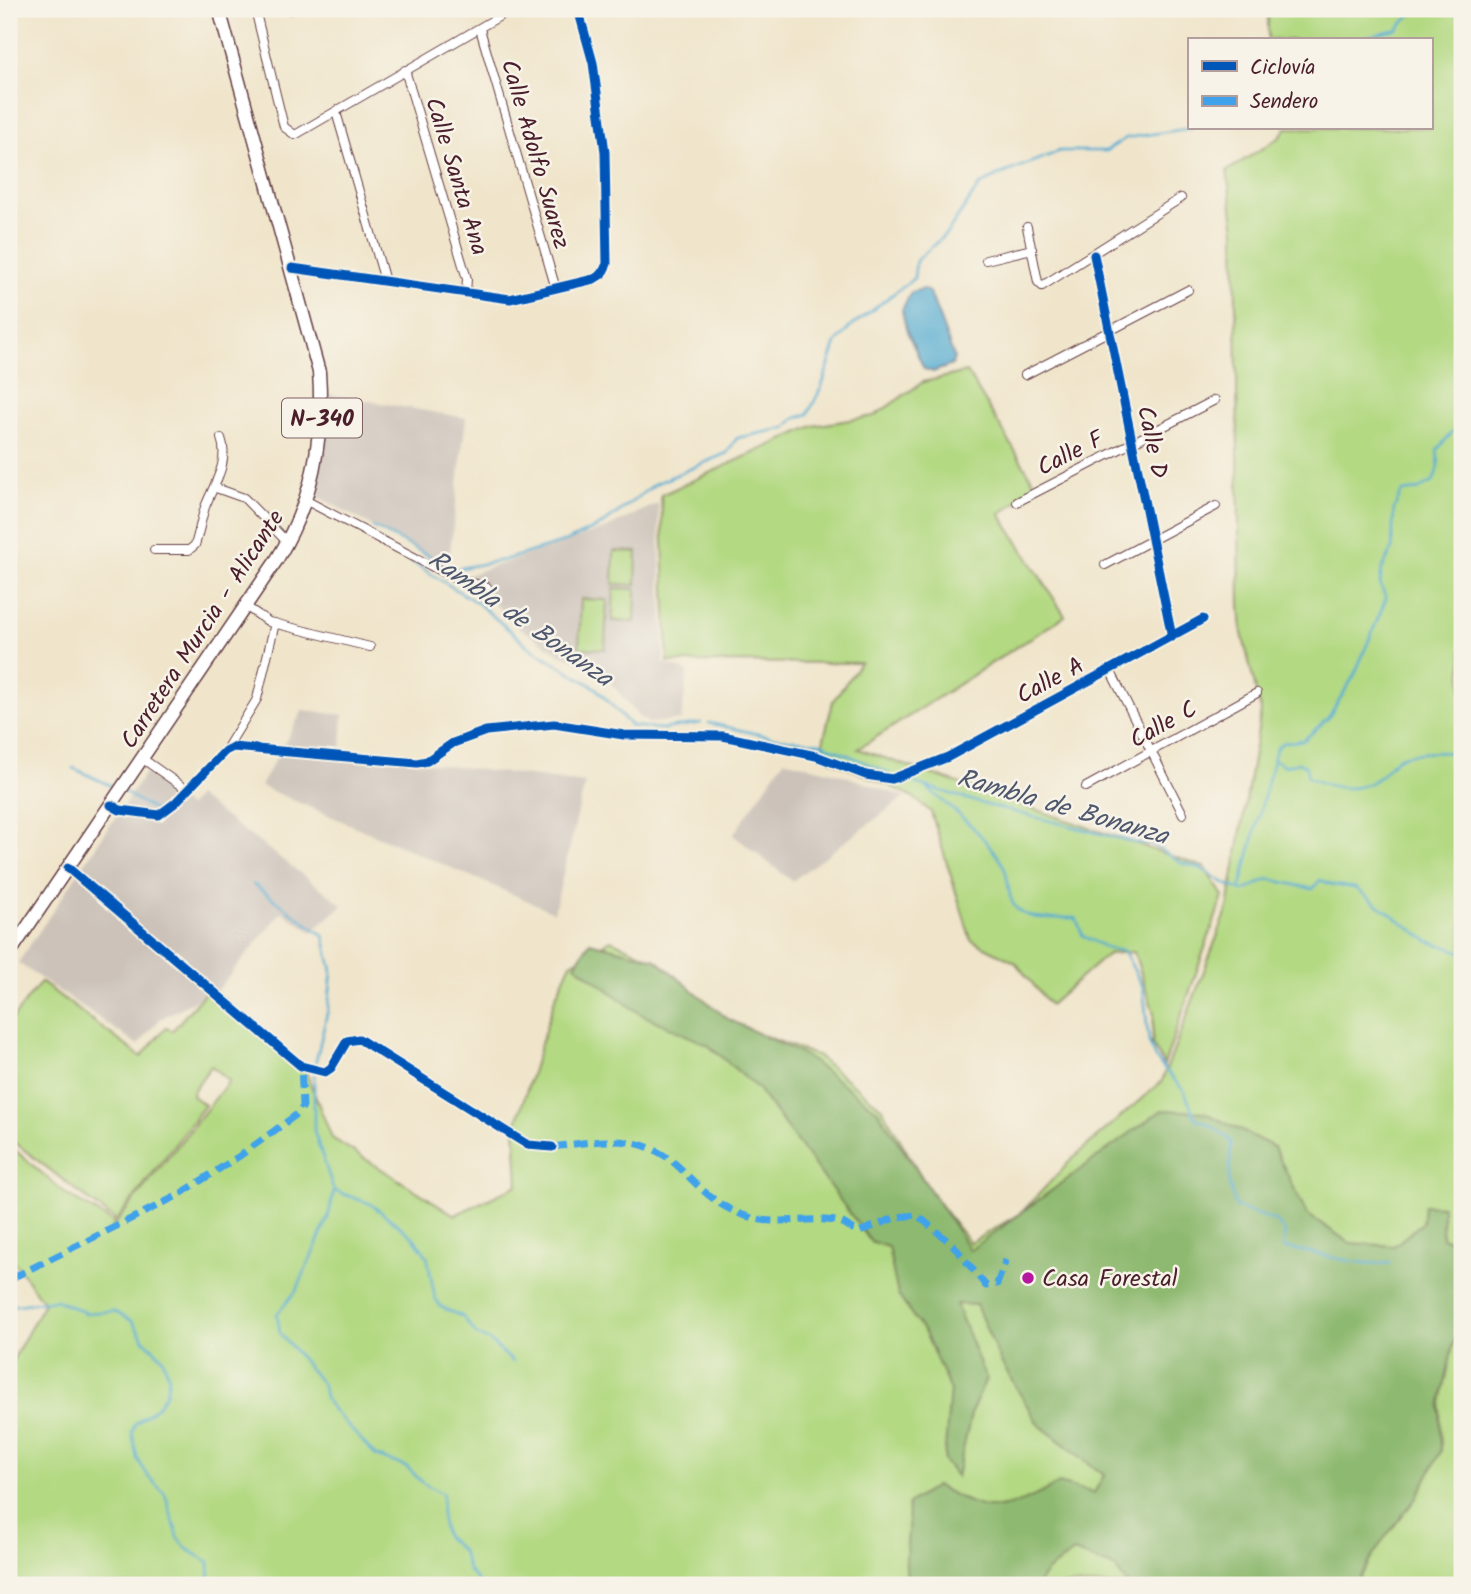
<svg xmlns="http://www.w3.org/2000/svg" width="1471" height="1594" font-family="Kalam,sans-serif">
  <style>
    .industrial { fill: #ccc2b9 }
    .green { fill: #b3d982; stroke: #7e7c56; stroke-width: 2 }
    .forest { fill: #8eb970; stroke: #6c6c4e; stroke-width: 2 }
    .water { fill: #54acd1; stroke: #4f667e; stroke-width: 2 }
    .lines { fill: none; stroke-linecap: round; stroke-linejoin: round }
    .stream { stroke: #54acd1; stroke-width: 2.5 }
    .minor-casing { stroke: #633d43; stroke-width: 10 }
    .highway-casing { stroke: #633d43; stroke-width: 15 }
    .minor { stroke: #fff; stroke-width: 8 }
    .highway { stroke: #fff; stroke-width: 12 }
    .quiet { stroke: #40a2eb; stroke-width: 7; stroke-dasharray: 14 7; stroke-linecap: butt }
    .cycleway-casing { stroke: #f7f3e8; stroke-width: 13 }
    .cycleway { stroke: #0057b8; stroke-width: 9 }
    .poi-dot { fill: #b5179e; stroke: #f7f3e8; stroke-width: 2.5 }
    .labels { text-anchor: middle; stroke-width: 5; stroke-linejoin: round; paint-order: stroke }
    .shield { fill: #f7f3e8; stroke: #7e5f64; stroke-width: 2 }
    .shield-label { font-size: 23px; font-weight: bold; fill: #4a1f2b }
    .street-label { font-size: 24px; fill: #4a1f2b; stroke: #f7f3e8 }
    .poi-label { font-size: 24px; fill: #4a1f2b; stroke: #f7f3e8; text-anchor: start }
    .water-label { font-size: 26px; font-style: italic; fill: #4e576d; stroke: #f7f3e8 }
  </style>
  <rect width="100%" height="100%" fill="#f7f3e8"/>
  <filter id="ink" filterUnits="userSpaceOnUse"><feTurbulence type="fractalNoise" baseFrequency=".0143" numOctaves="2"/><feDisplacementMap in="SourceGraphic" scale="14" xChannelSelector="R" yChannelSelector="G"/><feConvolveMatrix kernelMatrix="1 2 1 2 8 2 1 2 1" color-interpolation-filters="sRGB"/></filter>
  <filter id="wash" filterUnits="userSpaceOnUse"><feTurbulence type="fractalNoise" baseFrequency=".00686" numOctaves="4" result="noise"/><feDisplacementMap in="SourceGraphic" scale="28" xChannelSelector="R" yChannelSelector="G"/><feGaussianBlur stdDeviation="1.57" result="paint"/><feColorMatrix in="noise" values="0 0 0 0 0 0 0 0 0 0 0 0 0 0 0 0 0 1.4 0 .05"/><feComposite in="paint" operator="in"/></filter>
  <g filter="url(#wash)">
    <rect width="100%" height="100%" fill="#f0e5cb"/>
    <path class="industrial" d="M329,394L466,418L448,568L317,496Z
      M658,503L664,663L688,672L681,720L649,723L639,717L601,671L558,653L513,623L468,575L607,528Z
      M303,710L343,715L341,752L585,783L554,912L260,786Z
      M784,760L840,774L905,797L792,881L733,835Z
      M145,773L188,807L197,796L343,905L312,932L282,912L219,988L160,1019L138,1045L18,963Z"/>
    <path class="green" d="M1268,9H1462V1585H9V1367L44,1303L9,1255V1145L66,1194L114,1223L112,1228L229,1081L211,1066L193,1091L192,1096L205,1105L116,1221L9,1138V1023L41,982L141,1057L166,1027L172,1031L210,987L305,1070L332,1138L455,1215L518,1185L515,1128L555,998L571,963L611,940L658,961L729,1022L817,1056L881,1107L931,1193L970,1243L1022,1212L1073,1158L1162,1081L1228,908L1261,711L1242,633L1240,605L1235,231L1227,171L1280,137L1286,128H1431V40H1268Z
      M967,372L1037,487L1000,514L1065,616L858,749L1204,867L1223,896L1164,1065L1152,1044L1154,1014L1134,952L1108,954L1050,1005L1015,962L971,940L931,812L912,796L820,755L833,701L860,663L668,662L661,495L813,426L874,416L923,382Z
      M614,551L637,552L636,585L613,584Z
      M614,588L636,589L635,622L612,621Z
      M581,599L607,600L605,649L579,648Z"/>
    <path class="forest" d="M590,942L655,959L728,1019L804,1055L877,1110L970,1250L1162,1110L1204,1112L1274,1147L1307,1214L1350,1243L1394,1246L1422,1223L1424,1205L1443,1206L1442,1238L1456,1241L1462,1234V1324L1453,1345L1440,1407L1441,1451L1417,1497L1384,1539L1354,1585H1128L1115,1568L1074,1552L1046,1572L1037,1585H908C902,1557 911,1532 908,1504L936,1486C950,1492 966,1503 981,1506C1006,1512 1039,1495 1059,1483L1094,1493L1104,1475L1038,1424L1001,1362L976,1305L956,1304L986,1379L972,1410L957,1477L944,1461L950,1390L926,1335L898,1295L888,1247L871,1242L758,1089L708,1045L640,1014L575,965Z"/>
    <path class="water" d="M923,289L930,293L954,357L952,365L933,372L924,369L906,329L902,310L911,292Z"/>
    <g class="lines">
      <path class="stream" d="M1354,40L1397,29L1416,9
        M373,527L455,569L504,560L567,541L603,524L655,484L727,453L737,438L786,428L794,419L808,414L822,386L836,343L850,327L914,278L916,261L948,232L979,186L999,175L1060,151H1106L1126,138L1192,128
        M396,552L479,604L529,647L596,688L631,726L663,729L701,723
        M709,723L771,737L820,743L889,773
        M1275,760L1286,766L1298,762L1306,766L1308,777C1330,788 1357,795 1379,777C1388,770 1391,760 1403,756C1420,751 1444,753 1462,752
        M73,768L118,789
        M915,783L987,805L1141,844H1152L1181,863L1200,868L1224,883L1243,891L1269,879L1313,889L1320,880L1333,885L1355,888L1428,941L1462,952
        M927,788C955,811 984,833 1003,865C1011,879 1005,898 1018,910C1032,922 1059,917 1076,918L1083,936L1109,949L1124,951L1143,987L1149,1042L1155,1058L1185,1092L1195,1118L1212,1126L1231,1141L1229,1184L1236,1207L1276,1221L1285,1232L1283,1248C1323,1252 1348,1266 1391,1263
        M124,792L157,812
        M253,884L324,936L332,971L328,1009L315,1065
        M1240,890L1276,749L1282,743L1304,740L1328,718L1354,676L1386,599L1380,583L1382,569L1392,550L1394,508L1402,492L1417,490L1433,482L1439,466L1437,450L1462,421
        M314,1075V1131L334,1191L328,1218L297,1290L277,1314L280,1333L323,1385L325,1398L334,1411L376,1456L407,1467L423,1483L443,1494L441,1516L445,1536L462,1551L468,1570L481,1585
        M335,1191L371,1204L413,1237L427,1256L435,1298L441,1307L463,1317L477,1335L491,1342L513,1362
        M9,1306L56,1300L86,1313L113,1311L132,1321L145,1341L162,1357L169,1377L166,1393L157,1407L135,1424L132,1432L137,1458L148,1476L165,1494L178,1537L187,1549L209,1562L210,1585"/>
    </g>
  </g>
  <g filter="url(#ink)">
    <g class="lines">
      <g class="minor-casing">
        <path id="minor" d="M255,9L284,127L295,135L512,9
          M290,9L291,10
          M480,29L556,289
          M405,70L467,279L466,292
          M336,112L385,281
          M1027,227L1038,282L1042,286L1181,198
          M1094,255L1172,637
          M986,260L1032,249
          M292,268L510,299L594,279L602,274L607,264L605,152L593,63L578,9
          M1025,375L1188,290
          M216,488L244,498L288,543
          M307,501L454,578L487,587
          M1017,502L1215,400
          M154,550H189L195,545C199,533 201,520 205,507C213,486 230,462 221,438
          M1105,565L1216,506
          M245,606L269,622L370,647
          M1110,670L1183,814
          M225,751L257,699L275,623
          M143,759L187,790
          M1086,787L1257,693
          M111,805L120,810L159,815L175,803L225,751L233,747L417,763L427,761L453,743L486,731L554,724L624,735L723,736L816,756L866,775L892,779L948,757L1203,619
          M68,868L301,1066L325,1072L331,1068L347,1041L359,1039L515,1137L528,1145L552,1147
          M9,1282L12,1278"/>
      </g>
      <g class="highway-casing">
        <path id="highway" d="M9,954L276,561C313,501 324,441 319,372L219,9"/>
      </g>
      <use href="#minor" class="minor"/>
      <use href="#highway" class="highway"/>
      <path class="quiet" d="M552,1147C602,1141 642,1130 682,1170C702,1190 718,1207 746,1216C775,1227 806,1216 836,1221C844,1222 851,1229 859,1232L897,1217L917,1215L953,1245L986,1286L997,1284L1006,1260
        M12,1278L177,1196L241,1155L300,1112L303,1106L301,1066
        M1450,1585L1454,1579L1462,1578"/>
      <g class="cycleway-casing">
        <path id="cycleway" d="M1094,255L1172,637
          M292,268L510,299L594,279L602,274L607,264L605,152L593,63L578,9
          M111,805L120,810L159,815L175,803L225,751L233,747L417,763L427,761L453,743L486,731L554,724L624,735L723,736L816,756L866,775L892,779L948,757L1203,619
          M68,868L301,1066L325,1072L331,1068L347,1041L359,1039L515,1137L528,1145L552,1147"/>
      </g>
      <use href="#cycleway" class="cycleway"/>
    </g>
  </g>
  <circle class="poi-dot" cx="1028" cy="1278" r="7"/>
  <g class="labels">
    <rect class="shield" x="282" y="398.5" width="80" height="39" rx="5"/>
    <g class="shield-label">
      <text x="322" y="426">N-340</text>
    </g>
    <g class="street-label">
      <text transform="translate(536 154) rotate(74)" y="8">Calle Adolfo Suarez</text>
      <text transform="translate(457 176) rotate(73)" y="8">Calle Santa Ana</text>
      <text transform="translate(1153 442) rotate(78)" y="8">Calle D</text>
      <text transform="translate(1070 453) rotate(-27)" y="8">Calle F</text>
      <text transform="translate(202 629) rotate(-57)" y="8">Carretera Murcia - Alicante</text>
      <text transform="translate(1050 680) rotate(-28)" y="8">Calle A</text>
      <text transform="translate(1163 724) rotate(-29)" y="8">Calle C</text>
    </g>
    <g class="poi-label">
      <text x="1042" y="1286">Casa Forestal</text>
    </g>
    <g class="water-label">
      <text transform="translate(521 618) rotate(35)" y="9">Rambla de Bonanza</text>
      <text transform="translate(1063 806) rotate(16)" y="9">Rambla de Bonanza</text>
    </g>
  </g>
  <rect width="1471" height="1594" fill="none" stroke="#f7f3e8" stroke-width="35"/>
  <rect x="1188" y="38" width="245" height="91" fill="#f7f3e8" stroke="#b29e9c" stroke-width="2"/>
  <rect x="1202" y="61" width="35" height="10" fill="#0057b8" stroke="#b29e9c" stroke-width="2"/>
  <text x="1250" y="74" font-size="21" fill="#4a1f2b">Ciclovía</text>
  <rect x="1202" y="96" width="35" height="10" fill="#40a2eb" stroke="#b29e9c" stroke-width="2"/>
  <text x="1250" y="108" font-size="21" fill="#4a1f2b">Sendero</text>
</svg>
